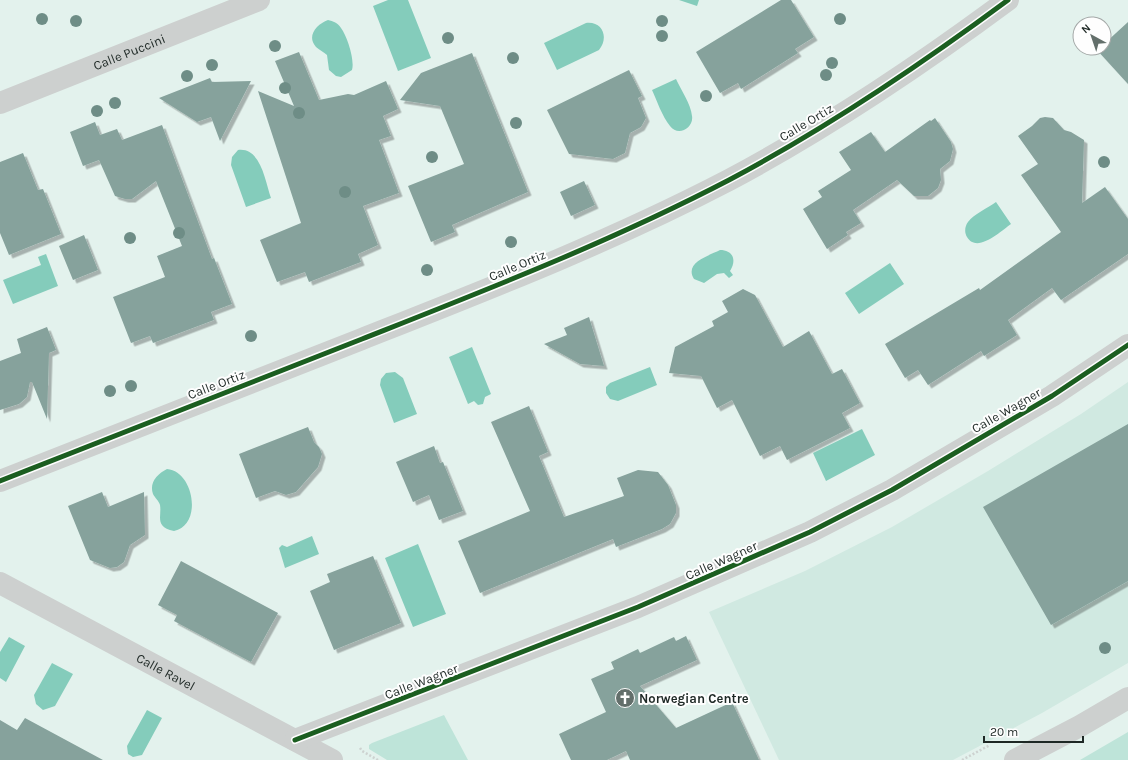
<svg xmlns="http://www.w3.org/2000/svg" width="1128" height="760" font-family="Karla,sans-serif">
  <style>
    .built { fill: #d0e9e1 }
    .green { fill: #bee4d9 }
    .water { fill: #84ccbb }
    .building { fill: #86a29c; filter: url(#shadow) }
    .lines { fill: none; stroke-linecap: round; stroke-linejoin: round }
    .path { stroke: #cdd2d0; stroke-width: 2.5; stroke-dasharray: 2 2; stroke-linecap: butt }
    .minor { stroke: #cdd0cf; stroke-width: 22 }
    .cycleway-casing { stroke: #fefefe; stroke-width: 8 }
    .cycleway { stroke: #1b5e20; stroke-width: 5 }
    .tree { fill: #6e8d86 }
    .labels { text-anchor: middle; stroke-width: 4; stroke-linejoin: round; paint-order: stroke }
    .street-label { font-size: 13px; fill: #1e2825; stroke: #fefefe }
    .poi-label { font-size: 13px; font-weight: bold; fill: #1e2825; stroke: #fefefe; text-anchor: start }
  </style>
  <defs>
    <filter id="shadow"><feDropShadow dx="3.5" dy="3.5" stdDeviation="0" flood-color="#0004"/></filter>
  </defs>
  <rect width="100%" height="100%" fill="#e3f2ed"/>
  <path class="built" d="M1128,382V663L1042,713L953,760H779L709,612L805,571L892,527L988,471L1081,414Z"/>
  <path class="green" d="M444,715L468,760H387L369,749V745L372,743Z
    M1128,732V760H1080Z"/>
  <path class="water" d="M388,0H408L431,58L398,71L373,6Z
    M679,0H699L697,6Z
    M328,20C333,21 338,23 341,28C347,36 355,60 352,70L341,77L336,76L329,70L327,55C324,52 319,50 316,47C306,36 317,24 328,20Z
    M586,23C603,21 609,38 599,50L557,70L544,43Z
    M676,79C681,90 691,104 692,116C694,128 678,137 670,126C662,116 657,101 652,90Z
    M238,150C261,147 265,181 271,198L246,207L231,165L232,157Z
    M996,202L1011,224C1001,231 977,254 967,237C964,232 965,226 968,222C974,214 988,208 996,202Z
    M720,250C733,250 737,260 730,271L733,275L729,278L724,273L717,274L704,283L694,279C684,263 708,256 720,250Z
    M46,254L58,286L13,304L3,280L41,265L38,257Z
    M890,263L904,284L859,314L845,293Z
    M472,347L491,394L485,397L483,404L478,405L474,401L468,404L449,357Z
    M650,367L657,385L618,401L610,399L606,393V387L610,383Z
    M395,372L403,378L417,414L394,423L380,385L381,379L386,373Z
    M862,429L875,455L826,481L813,453Z
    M167,469C194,471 203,525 174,531C154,527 162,516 160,505C159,501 155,498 153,494C149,483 157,474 167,469Z
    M312,536L319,554L285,568L279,548L282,545L287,547Z
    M418,544L446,614L413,627L385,558Z
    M9,637L25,646L6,682L0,678V652Z
    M52,663L73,674L55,706L43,710L36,704L34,695Z
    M147,710L162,718L142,755L133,757L128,754L127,746Z"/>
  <path class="building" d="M781,0H791L814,37L795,49L798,53L741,89L738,83L720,93L696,52Z
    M1128,22V84L1097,50L1099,48H1104V44Z
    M299,52L319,100L348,94L354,95L386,81L398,109L383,116L391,136L379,140L399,193L363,206L378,245L358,254L361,262L309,282L305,272L277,282L260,240L301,223L258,91L294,106L275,61Z
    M472,53L528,192L452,225L455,232L431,242L408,186L464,164L440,106L400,100L421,73Z
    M629,70L642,96L638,98L646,118L641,127L630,133L625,153L613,159L569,154L547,110Z
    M210,78L212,82L251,81L220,141L211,117L197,122L159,98Z
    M1045,117L1053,118L1064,130L1071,132L1084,140L1082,203L1105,187L1128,219V254L1061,300L1052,288L1008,320L1017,335L984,356L981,351L928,385L918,370L905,378L885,344L979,288L980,290L1061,232L1021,175L1038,164L1018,136L1032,126L1040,118Z
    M935,118L951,142L953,149L950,161L940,169L941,180L938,188L928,196H914L897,180L853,210L861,223L846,232L848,235L827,249L803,209L822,197L818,191L851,170L839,152L871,132L885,152L930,120L931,121Z
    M95,122L100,135L117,129L122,140L162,125L212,259L214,258L232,304L211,312L214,320L153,343L150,336L131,343L113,297L165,277L157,256L182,246L156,181L132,199H125L115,196L99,160L83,166L70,132Z
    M23,153L38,190L43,189L61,234L9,255L0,233V162Z
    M584,181L595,205L571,216L560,192Z
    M84,235L98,270L73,280L59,246Z
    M743,289L755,295L783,347L809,331L832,374L842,369L860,403L842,413L850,428L787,460L780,446L760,456L732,400L717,408L701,376L669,373L675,347L714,326L712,321L728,312L722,301Z
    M589,317L604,366L580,364L544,344L567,335L564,328Z
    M47,327L56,350L49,353L47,419L32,382H30L27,397L19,404L0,410V361L21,353L17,339Z
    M529,406L548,452L539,456L564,517L624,496L617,478L638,470L658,472L668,485L676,505V513L670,524L662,529L616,547L613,539L480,593L458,541L530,511L491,422Z
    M1128,424V581L1051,625L983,507Z
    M308,427L314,442L319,447L322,454L318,467L296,492L286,495L275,491L256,498L239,454Z
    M434,446L440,463L443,462L463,511L439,520L429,495L413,502L396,462Z
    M102,492L108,507L144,492L145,535L130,545L124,562L117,567L110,568L90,560L68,506Z
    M373,556L401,623L334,650L310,591L330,582L327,574Z
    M181,561L278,613L251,662L174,621L177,615L158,605Z
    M686,636L697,660L640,686L676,728L732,702L759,760H630L626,751L607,760H571L559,734L606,712L591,679L614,669L611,662L638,649L640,653L674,637L676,641Z
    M25,718L103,760H0V720L17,730Z"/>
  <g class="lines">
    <path class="path" d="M360,748L362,751L378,760
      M962,760L990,745"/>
    <g class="minor">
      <path id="s1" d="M0,103L259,0"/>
      <path d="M0,481C121,434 241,386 362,339C486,290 610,242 729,180C827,128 919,66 1008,0"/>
      <path id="s2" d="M0,583L332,760"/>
      <path d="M295,740L638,607L810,532L892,490L1052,396L1128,345"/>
      <path d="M1015,760L1080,726L1128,698"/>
    </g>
    <g class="cycleway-casing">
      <path id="cycleway" d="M0,481C121,434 241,386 362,339C486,290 610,242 729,180C827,128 919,66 1008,0
        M295,740L638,607L810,532L892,490L1052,396L1128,345"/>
    </g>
    <use href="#cycleway" class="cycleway"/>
  </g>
  <g class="tree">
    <circle cx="42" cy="19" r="6"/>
    <circle cx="840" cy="19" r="6"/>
    <circle cx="76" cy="21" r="6"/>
    <circle cx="662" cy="21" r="6"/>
    <circle cx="662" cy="36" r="6"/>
    <circle cx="448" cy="38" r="6"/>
    <circle cx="275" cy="46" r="6"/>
    <circle cx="513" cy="58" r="6"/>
    <circle cx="832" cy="63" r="6"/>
    <circle cx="212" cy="65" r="6"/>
    <circle cx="826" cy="75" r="6"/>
    <circle cx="187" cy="76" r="6"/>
    <circle cx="285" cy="88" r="6"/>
    <circle cx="706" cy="96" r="6"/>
    <circle cx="115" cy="103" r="6"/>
    <circle cx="97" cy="111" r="6"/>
    <circle cx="299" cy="113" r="6"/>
    <circle cx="516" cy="123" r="6"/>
    <circle cx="432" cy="157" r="6"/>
    <circle cx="1104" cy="162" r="6"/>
    <circle cx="345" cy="192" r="6"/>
    <circle cx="179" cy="233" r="6"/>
    <circle cx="130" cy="238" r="6"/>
    <circle cx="511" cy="242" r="6"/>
    <circle cx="427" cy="270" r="6"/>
    <circle cx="251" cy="336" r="6"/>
    <circle cx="131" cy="386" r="6"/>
    <circle cx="110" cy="391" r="6"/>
    <circle cx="1105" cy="648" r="6"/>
  </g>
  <defs>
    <g id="church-disc" transform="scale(1)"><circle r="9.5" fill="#636f6b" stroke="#fefefe"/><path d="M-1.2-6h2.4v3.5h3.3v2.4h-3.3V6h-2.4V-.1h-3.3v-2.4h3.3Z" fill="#fff"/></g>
  </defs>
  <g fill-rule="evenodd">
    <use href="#church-disc" x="625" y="698"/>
  </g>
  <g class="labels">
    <g class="street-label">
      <text dy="5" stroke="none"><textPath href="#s1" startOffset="139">Calle Puccini</textPath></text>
      <text transform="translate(806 122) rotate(-31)" y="5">Calle Ortiz</text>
      <text transform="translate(517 265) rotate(-23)" y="5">Calle Ortiz</text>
      <text transform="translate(216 384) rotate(-21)" y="5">Calle Ortiz</text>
      <text transform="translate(1006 410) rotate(-30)" y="5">Calle Wagner</text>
      <text transform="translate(721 560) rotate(-24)" y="5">Calle Wagner</text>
      <text dy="5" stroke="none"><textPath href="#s2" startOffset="188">Calle Ravel</textPath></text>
      <text transform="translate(421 681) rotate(-21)" y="5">Calle Wagner</text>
    </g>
    <g class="poi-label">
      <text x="639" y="703">Norwegian Centre</text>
    </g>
  </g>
  <g transform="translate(1092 36) rotate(320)"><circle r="19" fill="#fefefe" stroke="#a4a8a7"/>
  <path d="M0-3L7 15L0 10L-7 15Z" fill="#636f6b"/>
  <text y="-6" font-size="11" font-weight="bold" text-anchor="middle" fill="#1e2825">N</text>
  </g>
  <path d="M984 736v6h99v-6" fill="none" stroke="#1e2825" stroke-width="2"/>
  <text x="990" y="736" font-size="12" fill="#1e2825" stroke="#fefefe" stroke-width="3" paint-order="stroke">20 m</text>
</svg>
